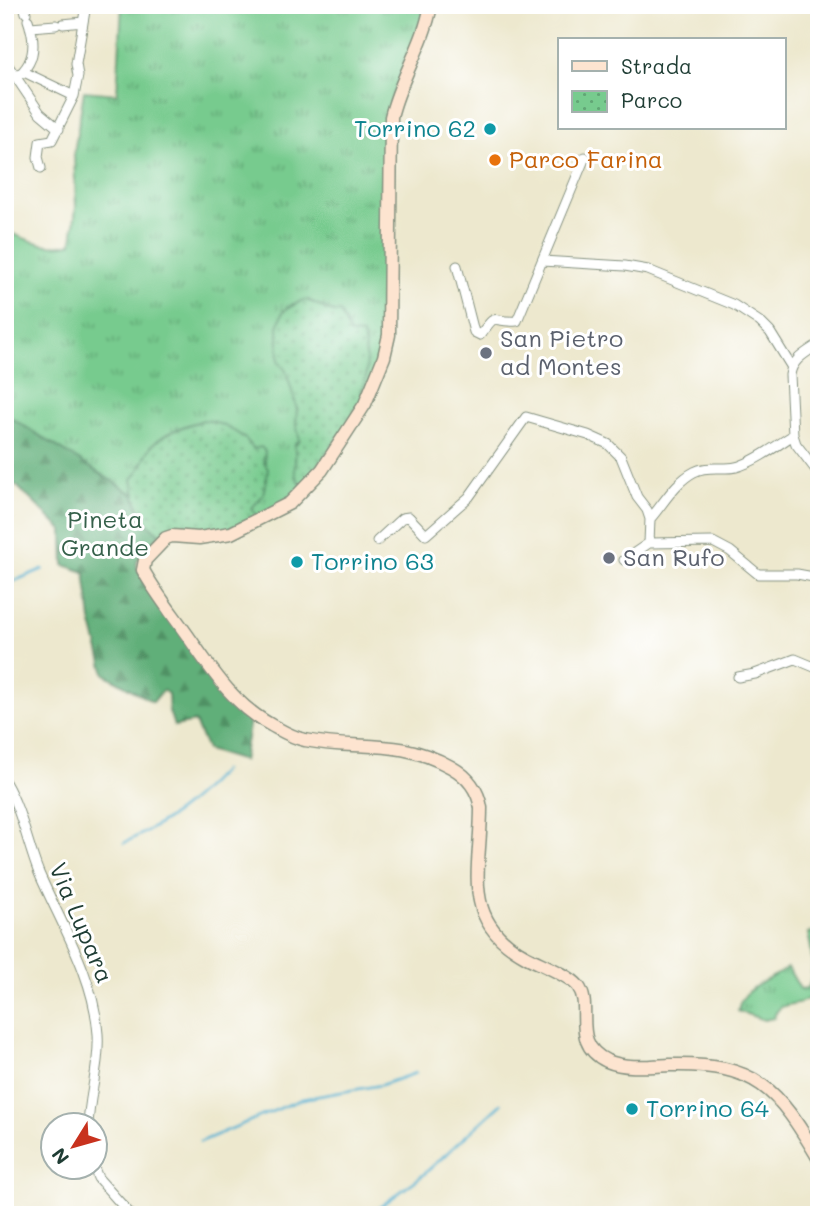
<svg xmlns="http://www.w3.org/2000/svg" width="824" height="1220" font-family="Mali,sans-serif">
  <style>
    .grass { fill: url(#grass-tufts); stroke: #4b8461; stroke-width: 2 }
    .forest { fill: url(#forest-firs); stroke: #407656; stroke-width: 2 }
    .park { fill: url(#park-dots); stroke: #4b8461; stroke-width: 2 }
    .lines { fill: none; stroke-linecap: round; stroke-linejoin: round }
    .stream { stroke: #53b1d1; stroke-width: 2.5 }
    .street-casing { stroke: #869281; stroke-width: 11 }
    .secondary-casing { stroke: #869281; stroke-width: 15 }
    .street { stroke: #fff; stroke-width: 9 }
    .secondary { stroke: #fde4d0; stroke-width: 12 }
    .culture-dot { fill: #0f9aa8; stroke: #fff; stroke-width: 2.5 }
    .food-dot { fill: #e8710a; stroke: #fff; stroke-width: 2.5 }
    .worship-dot { fill: #6b7280; stroke: #fff; stroke-width: 2.5 }
    .labels { text-anchor: middle; stroke-width: 6; stroke-linejoin: round; paint-order: stroke }
    .culture-label { font-size: 24px; fill: #0d838f; stroke: #fff; text-anchor: start }
    .food-label { font-size: 24px; fill: #c56008; stroke: #fff; text-anchor: start }
    .worship-label { font-size: 24px; fill: #5b616d; stroke: #fff; text-anchor: start }
    .park-label { font-size: 24px; fill: #35604a; stroke: #fff }
    .street-label { font-size: 24px; fill: #1f3d34; stroke: #fff }
  </style>
  <defs>
    <pattern id="grass-tufts" width="24" height="20" patternUnits="userSpaceOnUse" patternTransform="scale(1.75)"><rect width="24" height="20" fill="#77cb8e"/><path d="M3 7l-1-3M5 7V3M7 7l1-3M15 17l-1-3M17 17v-4M19 17l1-3" fill="none" stroke="#61a675"/></pattern>
    <pattern id="forest-firs" width="22" height="20" patternUnits="userSpaceOnUse" patternTransform="scale(1.75)"><rect width="22" height="20" fill="#61af79"/><path d="M5 1l3.5 6h-7zM16 11l3.5 6h-7z" fill="#4f9064"/></pattern>
    <pattern id="park-dots" width="8" height="8" patternUnits="userSpaceOnUse" patternTransform="scale(1.75)"><rect width="8" height="8" fill="#77cb8e"/><path d="M2 2h.1M6 6h.1" fill="none" stroke="#61a675" stroke-width="1.8" stroke-linecap="round"/></pattern>
  </defs>
  <rect width="100%" height="100%" fill="#fff"/>
  <filter id="ink" filterUnits="userSpaceOnUse"><feTurbulence type="fractalNoise" baseFrequency=".0143" numOctaves="2"/><feDisplacementMap in="SourceGraphic" scale="14" xChannelSelector="R" yChannelSelector="G"/><feConvolveMatrix kernelMatrix="1 2 1 2 8 2 1 2 1" color-interpolation-filters="sRGB"/></filter>
  <filter id="wash" filterUnits="userSpaceOnUse"><feTurbulence type="fractalNoise" baseFrequency=".00686" numOctaves="4" result="noise"/><feDisplacementMap in="SourceGraphic" scale="28" xChannelSelector="R" yChannelSelector="G"/><feGaussianBlur stdDeviation="1.57" result="paint"/><feColorMatrix in="noise" values="0 0 0 0 0 0 0 0 0 0 0 0 0 0 0 0 0 1.4 0 .05"/><feComposite in="paint" operator="in"/></filter>
  <g filter="url(#wash)">
    <rect width="100%" height="100%" fill="#ede8ce"/>
    <path class="grass" d="M122,5H427L391,100L387,302L381,353L364,396L361,393L357,335L350,334C337,311 333,312 308,300L293,304L283,311L278,336L298,414L296,424L300,440L295,443C297,460 290,473 303,486L289,498L258,517L252,509L254,504L259,501L267,476L264,455L213,421C194,419 159,434 149,450C142,462 143,468 133,479L134,495L5,414V231C27,239 49,251 72,243L76,207L74,153L84,91L117,94Z
      M819,932C819,951 823,977 813,993C804,1010 779,997 774,1018L764,1020L738,1011C741,987 771,980 788,968L800,989L808,988C815,973 812,948 808,933Z"/>
    <path class="forest" d="M5,414L134,495C139,510 146,525 160,534L137,561V568L222,694L250,720L243,761L207,750L195,722L174,726L169,711L168,694L163,690L153,702L105,674L91,620L85,572L64,565L63,531L17,486L5,482Z"/>
    <path class="park" d="M303,300C315,300 327,314 340,312L350,334L363,335C366,355 370,374 361,393L364,396L344,430L303,486C288,471 299,463 294,446L300,440L296,424L297,408L286,371L279,362L278,327L283,311Z
      M203,420C218,421 247,435 253,449L261,447L265,451L264,463L268,469L263,495L252,508L258,517C242,524 228,531 210,532C194,533 176,529 160,534C141,521 135,501 132,479C143,468 142,461 149,450C161,432 185,427 203,420Z"/>
    <g class="lines">
      <path class="stream" d="M5,585L43,569
        M124,843C167,822 190,805 223,770
        M200,1142L302,1099L381,1085L416,1073
        M369,1215L423,1175L501,1104"/>
    </g>
  </g>
  <g filter="url(#ink)">
    <g class="lines">
      <g class="street-casing">
        <path id="street" d="M24,5L26,13
          M63,24L83,22
          M30,27L56,25
          M5,61L40,113L59,129
          M24,72L74,96
          M16,77C36,63 36,42 28,20
          M41,168L38,157L40,142L52,140L74,96L78,76L76,64L86,5
          M542,261L625,266L648,270L697,290L734,305L760,322L770,332L791,366
          M457,266L474,332L480,335C499,310 489,323 517,321L585,157
          M819,344C806,353 792,359 790,375L793,435L796,444L819,474
          M650,519C664,503 675,482 694,472C706,465 722,470 736,467C753,463 778,445 793,435
          M377,541L402,518L409,517L426,535L469,497L526,417L588,435L608,444L621,457L637,497L647,510L650,519L649,543
          M649,543L713,542L730,551L758,574H797L819,578
          M624,560L649,543
          M738,677L755,674L795,659L819,669
          M5,782C22,811 27,843 39,873C62,926 94,976 98,1034C100,1065 89,1095 88,1126
          M94,1168L98,1178L131,1215"/>
      </g>
      <g class="secondary-casing">
        <path id="secondary" d="M431,5C424,45 400,78 391,117L389,335L384,357L365,404L322,470L290,503L231,533L199,538L172,536L166,538L145,560L143,570C155,592 171,612 185,632C210,667 232,704 271,725C282,731 293,738 305,740C360,751 397,737 451,767C467,776 478,789 481,808C481,870 459,921 527,957C540,964 569,975 578,986C594,1007 569,1043 607,1061C626,1069 650,1066 670,1065C757,1063 777,1088 819,1159"/>
      </g>
      <use href="#street" class="street"/>
      <use href="#secondary" class="secondary"/>
    </g>
  </g>
  <g class="culture-dot">
    <circle cx="490" cy="129" r="7"/>
    <circle cx="297" cy="562" r="7"/>
    <circle cx="632" cy="1109" r="7"/>
  </g>
  <circle class="food-dot" cx="495" cy="160" r="7"/>
  <g class="worship-dot">
    <circle cx="486" cy="353" r="7"/>
    <circle cx="609" cy="558" r="7"/>
  </g>
  <g class="labels">
    <g class="culture-label">
      <text x="476" y="137" text-anchor="end">Torrino 62</text>
      <text x="311" y="570">Torrino 63</text>
      <text x="646" y="1117">Torrino 64</text>
    </g>
    <g class="food-label">
      <text x="509" y="168">Parco Farina</text>
    </g>
    <g class="worship-label">
      <text x="500" y="347">San Pietro<tspan x="500" dy="28">ad Montes</tspan></text>
      <text x="623" y="566">San Rufo</text>
    </g>
    <g class="park-label">
      <text x="105" y="528">Pineta<tspan x="105" dy="28">Grande</tspan></text>
    </g>
    <g class="street-label">
      <text transform="translate(81 923) rotate(67)" y="8">Via Lupara</text>
    </g>
  </g>
  <rect width="824" height="1220" fill="none" stroke="#fff" stroke-width="28"/>
  <rect x="558" y="38" width="228" height="91" fill="#ffffff" stroke="#a5b1ae" stroke-width="2"/>
  <rect x="572" y="61" width="35" height="10" fill="#fde4d0" stroke="#a5b1ae" stroke-width="2"/>
  <text x="621" y="74" font-size="21" fill="#1f3d34">Strada</text>
  <rect x="572" y="91" width="35" height="21" fill="url(#park-dots)" stroke="#a5b1ae" stroke-width="2"/>
  <text x="621" y="108" font-size="21" fill="#1f3d34">Parco</text>
  <g transform="translate(74 1146) rotate(233)"><circle r="33" fill="#ffffff" stroke="#a5b1ae" stroke-width="2"/>
  <path d="M0-5L12 26L0 18L-12 26Z" fill="#c8321e"/>
  <text y="-10" font-size="19" font-weight="bold" text-anchor="middle" fill="#1f3d34">N</text>
  </g>
</svg>
